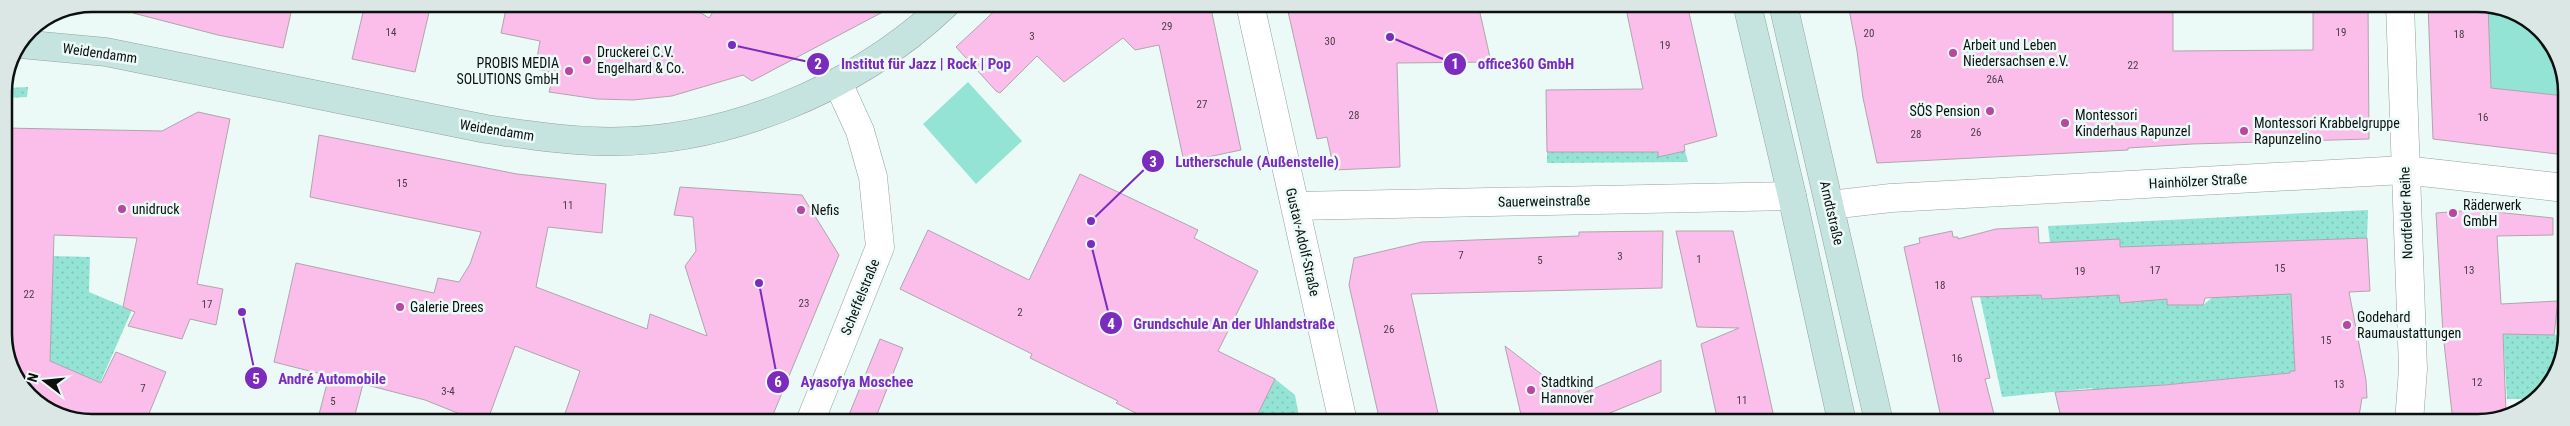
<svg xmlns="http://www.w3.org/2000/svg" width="2570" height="426" font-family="'Roboto Condensed',sans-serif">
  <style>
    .grass { fill: url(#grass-dots) }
    .garden { fill: #94e4d6 }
    .building { fill: #fbbeea; stroke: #afa5ac }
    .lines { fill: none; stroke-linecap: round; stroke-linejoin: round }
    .minor-casing { stroke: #94a19e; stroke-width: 29 }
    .secondary-casing { stroke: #94a19e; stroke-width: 29 }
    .minor { stroke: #fff; stroke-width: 28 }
    .secondary { stroke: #c5e4e0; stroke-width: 28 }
    .poi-dot { fill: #b946a1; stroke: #ecfaf7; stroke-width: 2 }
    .labels { text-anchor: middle; stroke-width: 5; stroke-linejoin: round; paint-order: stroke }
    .number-label { font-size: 11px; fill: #483c46 }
    .poi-label { font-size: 14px; fill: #0c1110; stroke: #ecfaf7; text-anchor: start }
    .street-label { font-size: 14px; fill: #0c1110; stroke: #ecfaf7 }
    .rim { fill: none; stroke: #0c1110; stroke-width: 2.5 }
    .leader { fill: none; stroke: #7b2cbf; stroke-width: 2 }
    .callout-dot { fill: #7b2cbf; stroke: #ecfaf7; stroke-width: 2 }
    .mark-label { font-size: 15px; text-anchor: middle; font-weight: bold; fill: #fff }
    .callout-label { font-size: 15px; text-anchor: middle; font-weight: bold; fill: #7b2cbf; stroke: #ecfaf7; stroke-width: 5; stroke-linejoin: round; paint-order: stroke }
  </style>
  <defs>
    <pattern id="grass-dots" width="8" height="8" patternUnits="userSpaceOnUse" patternTransform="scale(1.25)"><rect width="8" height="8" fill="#94e4d6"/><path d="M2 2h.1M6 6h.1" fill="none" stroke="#7ec3b7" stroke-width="1.8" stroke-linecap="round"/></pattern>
  </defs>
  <rect width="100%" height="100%" fill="#ecfaf7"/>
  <path class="grass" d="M28,87L27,97L6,98L4,128V91L7,88Z
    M1685,151L1688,162L1547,163V152H1658V156Z
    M2368,210L2367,238L2120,247L2050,243L2048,226Z
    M53,256L90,257L89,292L132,310L100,383L50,361Z
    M2291,294L2295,371H2290V373L2129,388L2131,422H2100L2092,388L2002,397L1980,297L2041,295L2042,299L2119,295L2121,303L2167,299L2191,305H2203L2213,297Z
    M2503,334L2565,335V345L2537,399H2507Z
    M1275,379L1295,395L1300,422H1254Z"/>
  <path class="garden" d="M2488,5L2540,30L2564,75L2565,96L2490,88Z
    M968,82L1022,141L976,184L923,124Z"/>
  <path class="building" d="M135,4H293L283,48L218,35L133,13Z
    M365,4H431L415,72L352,59Z
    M507,4H687L709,18L718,4H898L752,81L743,75L672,96L633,100L597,99L549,92L554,73L535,69L540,41L501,33Z
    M1002,4H1210L1241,150L1184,162L1159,45L1135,50L1123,38L1064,82L1037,56L1000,93L996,91L956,47Z
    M1289,4H1478L1491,62L1397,63L1400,167L1334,170L1327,137L1317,139L1287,7H1290Z
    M1625,4H1687L1717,136L1684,145L1685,151L1658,157V152H1547L1546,90L1643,89Z
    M1848,4H2173V51L2313,50V4L2368,5L2369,139L2192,144L2128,148V150L1877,163L1863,98L1857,51Z
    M2428,5H2488L2491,88L2565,96V155L2433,139Z
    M198,112L230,119L197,284L223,289L216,325L190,319L182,339L128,326L135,312L123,307L137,238L54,235L50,361L101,383L116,352L166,372L146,421H81L34,400L7,356L4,128L162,131Z
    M319,135L517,174L606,184L602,233L548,227L536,287L647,329L650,314L707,336L685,266L696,251L693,217L674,215L680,187L802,195L839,255L770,422H562L580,371L515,346L487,422H480L425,400L363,384L353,422H317L329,376L274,362L296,263L434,293L438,278L459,282L470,264L481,232L310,197Z
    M1080,174L1198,230L1194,238L1258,271L1218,351L1275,379L1254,422H1153L1116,403L1118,401L1030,358L1032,354L900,289L928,230L1029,280Z
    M2476,210L2553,218V235L2497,236L2501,304L2558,301L2554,335L2503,334L2506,412L2478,422H2453L2443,334L2436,213Z
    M2038,227L2039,243L2120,239V247L2367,238L2370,291L2349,292L2366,380L2367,398H2362L2358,422H2306L2307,416L2235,422H2062L2055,392L2164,385L2290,373V371H2295L2291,294L2205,298L2203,305H2167V299L2120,303L2119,295L2042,299L2041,295L1971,297L1990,378L1985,379L1996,422H1942L1904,247L1920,243L1919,238L1952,231L1953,237H1958V239L1996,229Z
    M1663,231L1662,288L1411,294L1440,422H1380L1349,285L1354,258L1422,242L1579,236V232Z
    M1676,231H1733L1775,422H1718L1701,344L1739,328L1697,327Z
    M880,339L903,348L874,422H846Z
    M1505,346L1549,380L1579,378V395L1661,360V392L1588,422H1516L1522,419Z"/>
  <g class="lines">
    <g class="minor-casing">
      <path id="minor" d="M1250,4L1343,422
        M2400,5L2413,369L2409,422
        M1830,205L1891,198L2404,170L2565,188
        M1295,206L1792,196
        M810,422L880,247L873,177L860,131L838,83"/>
    </g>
    <g class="secondary-casing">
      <path id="secondary" d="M1747,4L1792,196L1842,422
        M1783,4L1879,422
        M20,44L106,52L486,129C521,134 556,140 591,141C718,147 855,91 946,4"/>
    </g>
    <use href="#minor" class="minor"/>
    <use href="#secondary" class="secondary"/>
  </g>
  <g class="poi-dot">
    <circle cx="1953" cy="53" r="5"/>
    <circle cx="587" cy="60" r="5"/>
    <circle cx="569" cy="71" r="5"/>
    <circle cx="1990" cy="111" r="5"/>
    <circle cx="2065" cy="123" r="5"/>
    <circle cx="2244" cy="131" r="5"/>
    <circle cx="122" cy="209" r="5"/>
    <circle cx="801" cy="210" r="5"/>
    <circle cx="2453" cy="213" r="5"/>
    <circle cx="400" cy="307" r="5"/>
    <circle cx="2347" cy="325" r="5"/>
    <circle cx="1531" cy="390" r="5"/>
  </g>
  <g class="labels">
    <g class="number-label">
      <text x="1167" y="30">29</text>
      <text x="391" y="36">14</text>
      <text x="2341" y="36">19</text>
      <text x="1869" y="37">20</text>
      <text x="2459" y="38">18</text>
      <text x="1032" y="40">3</text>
      <text x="1330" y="45">30</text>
      <text x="1665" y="49">19</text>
      <text x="2133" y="69">22</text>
      <text x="1995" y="83">26A</text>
      <text x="1202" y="108">27</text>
      <text x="1354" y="119">28</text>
      <text x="2483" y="121">16</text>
      <text x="1976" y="136">26</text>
      <text x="1916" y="138">28</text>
      <text x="402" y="187">15</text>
      <text x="568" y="209">11</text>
      <text x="1461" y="259">7</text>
      <text x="1620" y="260">3</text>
      <text x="1699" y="263">1</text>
      <text x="1540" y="264">5</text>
      <text x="2280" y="272">15</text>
      <text x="2155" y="274">17</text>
      <text x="2469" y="274">13</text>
      <text x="2080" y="275">19</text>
      <text x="1940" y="289">18</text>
      <text x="29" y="298">22</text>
      <text x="804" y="307">23</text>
      <text x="207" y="308">17</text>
      <text x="1020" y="316">2</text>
      <text x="1389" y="333">26</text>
      <text x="2326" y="344">15</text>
      <text x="1957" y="362">16</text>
      <text x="2477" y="386">12</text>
      <text x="2339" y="388">13</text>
      <text x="143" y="392">7</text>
      <text x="448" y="395">3-4</text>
      <text x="1742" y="404">11</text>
      <text x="333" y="405">5</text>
    </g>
    <g class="poi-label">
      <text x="1963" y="50">Arbeit und Leben<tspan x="1963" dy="16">Niedersachsen e.V.</tspan></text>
      <text x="597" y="57">Druckerei C.V.<tspan x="597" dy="16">Engelhard &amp; Co.</tspan></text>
      <text x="559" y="68" text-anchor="end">PROBIS MEDIA<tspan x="559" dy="16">SOLUTIONS GmbH</tspan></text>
      <text x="1980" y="116" text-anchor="end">SÖS Pension</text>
      <text x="2075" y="120">Montessori<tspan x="2075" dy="16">Kinderhaus Rapunzel</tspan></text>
      <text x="2254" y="128">Montessori Krabbelgruppe<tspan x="2254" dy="16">Rapunzelino</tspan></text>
      <text x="2463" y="210">Räderwerk<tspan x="2463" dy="16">GmbH</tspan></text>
      <text x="132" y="214">unidruck</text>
      <text x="811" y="215">Nefis</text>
      <text x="410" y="312">Galerie Drees</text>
      <text x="2357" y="322">Godehard<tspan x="2357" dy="16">Raumaustattungen</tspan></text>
      <text x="1541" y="387">Stadtkind<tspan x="1541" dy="16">Hannover</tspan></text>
    </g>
    <g class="street-label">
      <text transform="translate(100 53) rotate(8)" y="5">Weidendamm</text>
      <text transform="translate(497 130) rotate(9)" y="5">Weidendamm</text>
      <text transform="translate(2198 181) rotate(-3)" y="5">Hainhölzer Straße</text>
      <text transform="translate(1544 201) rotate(-1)" y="5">Sauerweinstraße</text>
      <text transform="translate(1832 213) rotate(77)" y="5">Arndtstraße</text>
      <text transform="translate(2406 213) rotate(-92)" y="5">Nordfelder Reihe</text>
      <text transform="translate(1303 242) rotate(77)" y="5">Gustav-Adolf-Straße</text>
      <text transform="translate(860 297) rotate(-68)" y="5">Scheffelstraße</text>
    </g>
  </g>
  <path d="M0 0H2570V426H0ZM92 12H2478A80 80 0 0 1 2558 92V334A80 80 0 0 1 2478 414H92A80 80 0 0 1 12 334V92A80 80 0 0 1 92 12Z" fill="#dae7e5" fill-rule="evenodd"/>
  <path class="rim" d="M92 12H2478A80 80 0 0 1 2558 92V334A80 80 0 0 1 2478 414H92A80 80 0 0 1 12 334V92A80 80 0 0 1 92 12Z"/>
  <path class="leader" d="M1390 37L1455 64M732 45L818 64M1091 221L1153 161M1091 244L1111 323M242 312L256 378M759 283L778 382"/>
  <g class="callout-dot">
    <circle cx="1390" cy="37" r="5"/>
    <circle cx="732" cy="45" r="5"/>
    <circle cx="1091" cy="221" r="5"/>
    <circle cx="1091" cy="244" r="5"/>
    <circle cx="242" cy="312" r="5"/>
    <circle cx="759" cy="283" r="5"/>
    <circle cx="1455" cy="64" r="12"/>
    <circle cx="818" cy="64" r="12"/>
    <circle cx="1153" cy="161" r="12"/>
    <circle cx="1111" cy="323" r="12"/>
    <circle cx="256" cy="378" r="12"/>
    <circle cx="778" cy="382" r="12"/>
  </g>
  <g class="mark-label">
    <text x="1455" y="69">1</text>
    <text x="818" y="69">2</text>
    <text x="1153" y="167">3</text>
    <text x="1111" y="329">4</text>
    <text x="256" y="384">5</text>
    <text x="778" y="387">6</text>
  </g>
  <g class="callout-label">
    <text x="1526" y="69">office360 GmbH</text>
    <text x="926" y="69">Institut für Jazz | Rock | Pop</text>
    <text x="1257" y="167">Lutherschule (Außenstelle)</text>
    <text x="1234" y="329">Grundschule An der Uhlandstraße</text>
    <text x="332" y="384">André Automobile</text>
    <text x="857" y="387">Ayasofya Moschee</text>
  </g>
  <g transform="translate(45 381) rotate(286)" stroke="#ecfaf7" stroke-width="4" paint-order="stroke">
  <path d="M0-4L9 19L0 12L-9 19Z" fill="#0c1110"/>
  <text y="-8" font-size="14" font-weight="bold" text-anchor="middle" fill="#0c1110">N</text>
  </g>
</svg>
